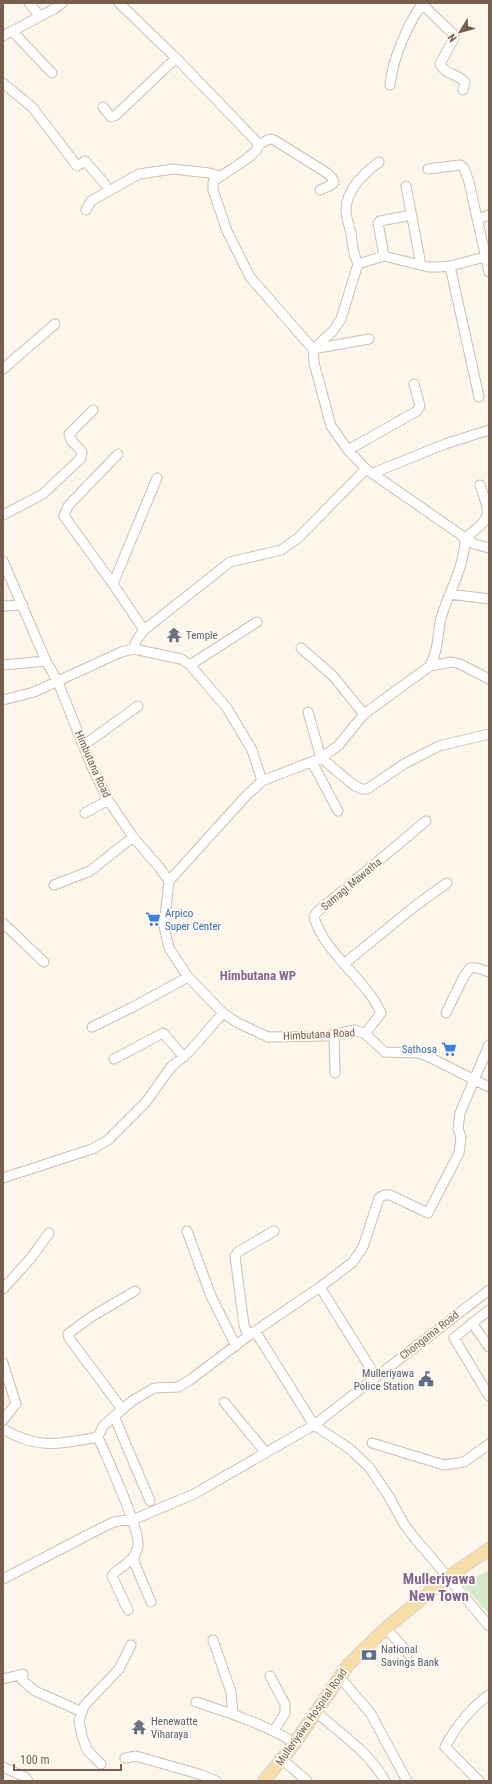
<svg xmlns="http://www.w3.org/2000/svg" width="492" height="1784" font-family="'Roboto Condensed',sans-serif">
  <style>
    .green { fill: #d5eac9 }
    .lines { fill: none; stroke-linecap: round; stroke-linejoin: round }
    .minor-casing { stroke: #cebfb0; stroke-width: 11 }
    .major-casing { stroke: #d9d2cd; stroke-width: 14 }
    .minor { stroke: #fff; stroke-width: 9 }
    .major { stroke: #f7dda7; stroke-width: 12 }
    .labels { text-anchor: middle; stroke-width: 3.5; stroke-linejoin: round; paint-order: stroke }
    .worship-label { font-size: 11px; fill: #5b616d; stroke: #fefaf1; text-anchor: start }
    .street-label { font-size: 11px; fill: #775e4e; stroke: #fefaf1 }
    .shop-label { font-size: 11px; fill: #366cbe; stroke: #fefaf1; text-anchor: start }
    .service-label { font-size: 11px; fill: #4e5e75; stroke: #fefaf1; text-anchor: end }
    .quarter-label { font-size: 13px; font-weight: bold; fill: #856692; stroke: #fefaf1 }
    .district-label { font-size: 15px; font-weight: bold; fill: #856692; stroke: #fefaf1 }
  </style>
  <rect width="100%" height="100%" fill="#fcf6eb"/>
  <path class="green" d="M489,1570V1614L462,1584Z"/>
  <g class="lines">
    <g class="minor-casing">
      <path id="minor" d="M29,3L40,16
        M119,3L176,58L259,144C257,157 224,172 213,182V190L227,231L250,277L313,349L314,363L331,426L348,450L366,469L474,544L489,548
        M12,31L52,73
        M3,36L54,9L62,3
        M3,83L33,108L77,166L85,161L105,184
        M390,85C392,60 408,24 422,4L454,35L453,40L440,64C444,74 458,74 465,82L463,90
        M103,107L111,117L116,115L176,58
        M259,144L270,139L274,140L327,173L332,178L334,182L331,185L320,190
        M428,169L460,165L464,168L469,182L489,272
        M406,186L421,265
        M86,210L91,201L139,174L173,169L209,173L219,176
        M478,219L489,215
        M384,256L378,223L380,221L412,215
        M358,264C354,255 352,244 351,233C349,226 346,217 346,209C347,189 364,173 379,162
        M450,266L479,397
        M313,349L333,331L341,319L358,264L384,256L428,267H438L450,266L489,256
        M313,349L369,339
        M3,369L55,324
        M348,450L417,411L420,406L414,384
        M118,454L68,506L64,516L113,584L144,630
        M373,473L445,444L489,430
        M3,515L43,494L81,458L82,452L71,440L69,434L93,410
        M465,538C492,517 491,517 480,485
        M3,561L46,661L58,682L91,765L108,800L133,837L159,867L169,881L164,926L169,948L188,977L223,1013L238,1023L268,1037L327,1036L355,1030L365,1034L385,1052L418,1053L427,1056L489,1087
        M113,584L157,478
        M450,594L489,599
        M3,606L23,605
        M301,648L333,676L364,714
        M134,649L181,659L190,665L227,708L252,750L262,781
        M3,665L46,661
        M190,665L257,622
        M430,666L452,662L460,664L489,679
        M3,700L34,692L121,652L134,649L136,641L144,630L230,562L281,550L298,538L366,469
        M308,712L321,758L355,786L362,789H367L404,764L439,746L489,734
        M84,745L138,706
        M312,762L338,811
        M85,813L108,800
        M169,881L246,796L262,781L321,758L339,745L364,714L430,666C439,649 437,635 441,618C449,591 465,566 465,538
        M54,885L90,871L133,837
        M3,923L44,962
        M344,964L415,906L447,883
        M446,1013L464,976L470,968H477L489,972
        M92,1027L133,1007L188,977
        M365,1034L381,1013C366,979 324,953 314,917L316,913L426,821
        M334,1035L335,1073
        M114,1059L163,1033L184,1057
        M3,1178L92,1149L108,1140L146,1102L171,1067L189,1052L223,1013
        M187,1231L211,1296L236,1346
        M320,1287L376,1377
        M3,1289L31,1258L49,1233
        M489,1310L454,1338L489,1396
        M472,1323L489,1347
        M255,1331L314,1425L350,1449L369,1467L388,1495L404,1524L413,1536L489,1626
        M248,1336L244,1325L235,1256L238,1252L274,1231
        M3,1363L16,1404L3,1420
        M224,1402L266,1453
        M122,1409L69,1338L68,1334L91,1317L135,1291
        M114,1416L150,1501
        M3,1429C39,1450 59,1444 98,1437
        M372,1443L444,1465L464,1462L489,1444
        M134,1557V1562L151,1602
        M3,1579L103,1527L114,1522L137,1518L194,1494L314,1425L489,1290
        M128,1610L112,1576L114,1573C123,1566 136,1559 138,1546C141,1531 106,1456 98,1437L103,1426L132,1401L154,1388L178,1387L190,1380L248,1336L320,1287L353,1262L363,1247L379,1198L384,1195H390L428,1213L459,1153L461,1137L458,1129L460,1113L489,1045
        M386,1628L408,1653
        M213,1640L231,1692L233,1714
        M270,1676L285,1704V1713L274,1731
        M339,1676L371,1714L407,1781
        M3,1679L23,1674L22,1680L35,1691L82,1712
        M196,1702C230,1713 264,1724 295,1743
        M316,1712C340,1733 370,1753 385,1781
        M125,1758L136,1756L202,1775L216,1781
        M282,1759L307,1781
        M101,1764L87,1750L82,1736L79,1721L84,1706L119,1669L131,1645
        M3,1767L25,1777L28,1781
        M479,1781L445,1747C456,1727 470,1708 489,1695"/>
    </g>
    <g class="major-casing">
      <path id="major" d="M264,1781L295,1743L348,1665L386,1628L447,1578L489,1549"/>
    </g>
    <use href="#minor" class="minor"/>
    <use href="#major" class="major"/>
  </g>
  <defs>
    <g id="temple-bare" transform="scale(1.2)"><path d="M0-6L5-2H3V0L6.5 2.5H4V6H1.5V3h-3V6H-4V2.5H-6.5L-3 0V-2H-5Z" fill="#6b7280" stroke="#fefaf1" stroke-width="2.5" paint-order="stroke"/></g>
    <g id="supermarket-bare" transform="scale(1.2)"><path d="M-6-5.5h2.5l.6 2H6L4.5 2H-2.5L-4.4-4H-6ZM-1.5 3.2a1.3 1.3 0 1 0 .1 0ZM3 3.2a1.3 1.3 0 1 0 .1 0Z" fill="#3f7fe0" stroke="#fefaf1" stroke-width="2.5" paint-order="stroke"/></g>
    <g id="civic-bare" transform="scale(1.2)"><path d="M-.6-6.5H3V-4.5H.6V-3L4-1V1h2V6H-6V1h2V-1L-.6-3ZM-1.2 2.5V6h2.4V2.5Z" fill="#5c6f8a" stroke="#fefaf1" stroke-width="2.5" paint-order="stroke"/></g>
    <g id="bank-bare" transform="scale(1.2)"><path d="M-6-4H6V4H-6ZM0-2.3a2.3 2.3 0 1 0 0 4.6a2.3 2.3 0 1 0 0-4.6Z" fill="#5c6f8a" stroke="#fefaf1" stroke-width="2.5" paint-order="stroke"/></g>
  </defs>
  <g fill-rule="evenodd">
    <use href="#temple-bare" x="174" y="635"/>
    <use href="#supermarket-bare" x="153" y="919"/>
    <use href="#supermarket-bare" x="449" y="1049"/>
    <use href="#civic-bare" x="426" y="1379"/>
    <use href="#bank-bare" x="369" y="1655"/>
    <use href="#temple-bare" x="139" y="1727"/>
  </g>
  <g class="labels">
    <g class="worship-label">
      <text x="186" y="639">Temple</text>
      <text x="151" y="1725">Henewatte<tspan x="151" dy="13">Viharaya</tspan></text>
    </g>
    <g class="street-label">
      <text transform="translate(93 764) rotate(66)" y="4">Himbutana Road</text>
      <text transform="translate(351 884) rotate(-40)" y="4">Samagi Mawatha</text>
      <text transform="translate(319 1034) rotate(-3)" y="4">Himbutana Road</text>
      <text transform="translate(429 1335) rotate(-38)" y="4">Chongama Road</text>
      <text transform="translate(311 1717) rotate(-55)" y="4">Mulleriyawa Hospital Road</text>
    </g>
    <g class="shop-label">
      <text x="165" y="917">Arpico<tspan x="165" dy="13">Super Center</tspan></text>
      <text x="437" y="1053" text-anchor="end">Sathosa</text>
    </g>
    <g class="service-label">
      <text x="414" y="1377">Mulleriyawa<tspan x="414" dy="13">Police Station</tspan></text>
      <text x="381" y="1653" text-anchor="start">National<tspan x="381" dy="13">Savings Bank</tspan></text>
    </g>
    <g class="quarter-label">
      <text x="258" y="980">Himbutana WP</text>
    </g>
    <g class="district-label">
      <text x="439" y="1584">Mulleriyawa<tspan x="439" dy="17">New Town</tspan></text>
    </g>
  </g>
  <rect width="492" height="1784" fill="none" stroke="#775e4e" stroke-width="8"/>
  <g transform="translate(460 32) rotate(233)" stroke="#fefaf1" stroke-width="3" paint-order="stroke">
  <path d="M0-3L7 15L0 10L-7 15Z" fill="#775e4e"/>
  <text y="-6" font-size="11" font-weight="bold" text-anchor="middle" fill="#775e4e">N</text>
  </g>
  <path d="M14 1764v6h107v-6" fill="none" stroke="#775e4e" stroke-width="2"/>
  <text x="20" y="1764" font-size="12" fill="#775e4e" stroke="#fefaf1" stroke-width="3" paint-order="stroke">100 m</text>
</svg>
